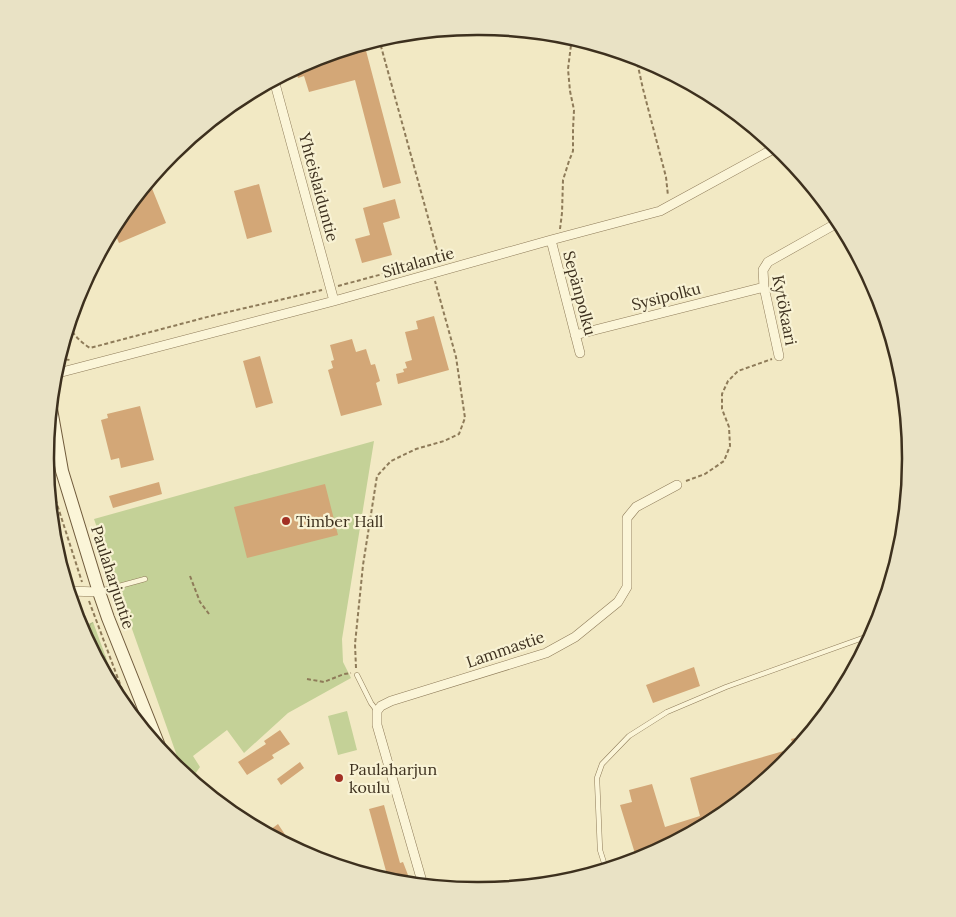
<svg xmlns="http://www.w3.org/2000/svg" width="956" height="917" font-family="Lora,serif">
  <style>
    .green { fill: #c4d197 }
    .forest { fill: url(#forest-crowns) }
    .building { fill: #d3a777 }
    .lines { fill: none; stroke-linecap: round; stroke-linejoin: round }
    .service-casing { stroke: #8e7b59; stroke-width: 5.5 }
    .minor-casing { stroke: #8e7b59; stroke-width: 10 }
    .secondary-casing { stroke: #705b3c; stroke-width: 14 }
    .path { stroke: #8e7b59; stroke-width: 2; stroke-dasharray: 4 2.5; stroke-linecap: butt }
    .service { stroke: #fbf5d8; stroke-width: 4.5 }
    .minor { stroke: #fbf5d8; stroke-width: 9 }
    .secondary { stroke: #fbf5d8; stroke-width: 12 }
    .poi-dot { fill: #a23024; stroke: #f8f2d4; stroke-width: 2 }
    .labels { text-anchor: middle; stroke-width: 4.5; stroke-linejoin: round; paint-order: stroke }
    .street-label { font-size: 16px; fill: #3d301e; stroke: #f8f2d4 }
    .poi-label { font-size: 16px; fill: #3d301e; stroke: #f8f2d4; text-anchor: start }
    .rim { fill: none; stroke: #3d301e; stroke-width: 2.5 }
  </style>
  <defs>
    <pattern id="forest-crowns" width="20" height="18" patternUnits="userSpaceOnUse" patternTransform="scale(1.25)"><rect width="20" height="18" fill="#c4d197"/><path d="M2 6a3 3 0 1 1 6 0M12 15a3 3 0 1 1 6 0" fill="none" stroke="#a9b482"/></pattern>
  </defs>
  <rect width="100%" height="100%" fill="#f2e9c4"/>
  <path class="green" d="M374,441L342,639L343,662L351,678L288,713L244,753L227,730L193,756L200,767L195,774L188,776L183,773L126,612L94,519Z
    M347,711L357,750L338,755L328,716Z"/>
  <path class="forest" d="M93,622L123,704L118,698L80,627Z"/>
  <path class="building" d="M364,43L401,183L383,188L355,80L309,92L304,76L298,78L295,68L305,63L325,58V55Z
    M149,181L166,223L119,243L113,229L119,218Z
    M259,184L272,232L247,239L234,191Z
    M395,199L400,218L383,223L392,255L362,263L355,239L370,235L363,208Z
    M434,316L449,370L398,384L396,374L404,372L403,369L407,368L405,362L412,360L405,332L418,329L416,321Z
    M352,339L356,352L366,349L371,365L375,364L380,381L376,383L382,405L341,416L328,370L333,368L331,361L334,360L330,345Z
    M260,356L273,403L256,408L243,361Z
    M140,406L154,460L121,468L119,458L111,460L101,420L108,418L107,414Z
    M159,482L162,494L113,508L109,496Z
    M325,484L338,535L247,558L234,507Z
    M694,667L700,686L653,703L646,685Z
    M280,730L290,744L272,755L274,758L247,775L238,762L266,744L264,741Z
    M808,735L783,764L718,818L643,858L637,860L620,805L632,802L629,790L652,784L665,827L700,816L690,778L794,748L791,739Z
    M300,762L304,768L281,785L277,779Z
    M384,805L400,863L403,862L408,875L392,882L373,876L386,871L369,809Z
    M278,824L294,848L276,838L270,830Z"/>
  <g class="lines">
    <g class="service-casing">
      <path id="service" d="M101,591L145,579
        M357,675L371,703L377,711
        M606,869L600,850L597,778L602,764L629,736L667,712L726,687L871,635"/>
    </g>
    <g class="minor-casing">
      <path id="minor" d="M274,80L334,301
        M551,240L580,353
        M575,335L764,287
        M779,356L764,287L763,270L768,262L839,222
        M55,372H62L334,301L551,240L660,211L777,147
        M69,591L99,592
        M202,789L206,790L214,798
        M423,885L377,725V711L381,706L391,701L546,653L575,637L618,602L627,587V518L636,507L677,485"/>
    </g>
    <g class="secondary-casing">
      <path id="secondary" d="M51,409L62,471L99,592L108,618L161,751"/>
    </g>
    <path class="path" d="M379,39L437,250L436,264
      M636,57L643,89L666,177L668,196
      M560,229L562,213L563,180L569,161L573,151V129L574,110L570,91L568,69L572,37
      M338,286L435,260
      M69,326C74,336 81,342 90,348L211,316L322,290
      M59,359L71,360
      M46,455L56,501L82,582
      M686,481L705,474L724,461L730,446L729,427L722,409V394L728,381L738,371L772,359
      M190,576L200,602L209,614
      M89,601L129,708L133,717
      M356,668L355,644L363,565L377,476L391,461L416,449L444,441L459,434L465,418L456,357L435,281
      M307,679L324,682L344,674L351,673
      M221,802L228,803L240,816L256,828"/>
    <use href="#service" class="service"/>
    <use href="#minor" class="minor"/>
    <use href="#secondary" class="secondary"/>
  </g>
  <g class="poi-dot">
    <circle cx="286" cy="521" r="5"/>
    <circle cx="339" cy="778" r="5"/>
  </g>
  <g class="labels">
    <g class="street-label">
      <text transform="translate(319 187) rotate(75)" y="6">Yhteislaiduntie</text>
      <text transform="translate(418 262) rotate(-16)" y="6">Siltalantie</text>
      <text transform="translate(580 293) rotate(75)" y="6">Sepänpolku</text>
      <text transform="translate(666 296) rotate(-14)" y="6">Sysipolku</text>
      <text transform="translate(785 310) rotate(79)" y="6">Kytökaari</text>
      <text transform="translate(113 577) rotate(72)" y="6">Paulaharjuntie</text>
      <text transform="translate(505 649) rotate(-19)" y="6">Lammastie</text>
    </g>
    <g class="poi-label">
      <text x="296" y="527">Timber Hall</text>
      <text x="349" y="775">Paulaharjun<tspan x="349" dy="18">koulu</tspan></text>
    </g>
  </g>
  <path d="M0 0H956V917H0ZM477 35H479A423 423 0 0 1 902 458V459A423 423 0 0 1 479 882H477A423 423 0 0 1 54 459V458A423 423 0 0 1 477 35Z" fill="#e9e2c5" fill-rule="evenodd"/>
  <path class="rim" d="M477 35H479A423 423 0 0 1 902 458V459A423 423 0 0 1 479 882H477A423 423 0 0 1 54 459V458A423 423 0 0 1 477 35Z"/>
</svg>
